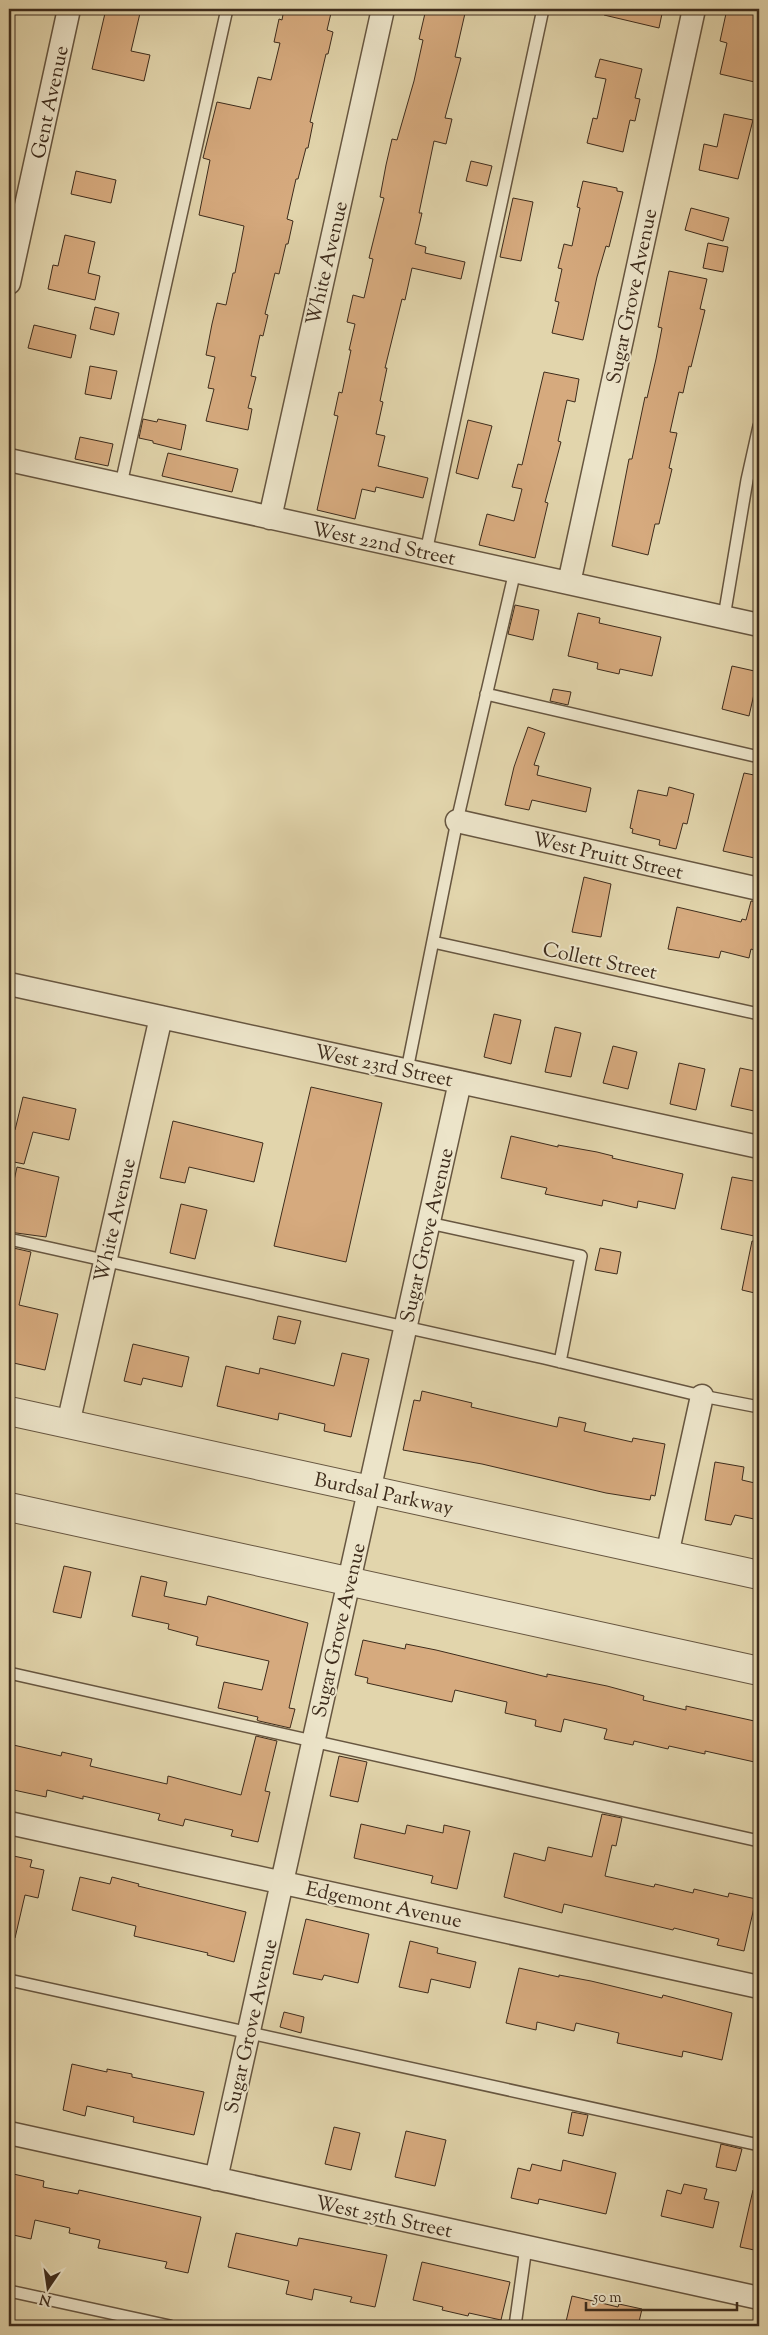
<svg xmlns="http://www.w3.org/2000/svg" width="768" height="2335" font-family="'Sorts Mill Goudy',serif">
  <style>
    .building { fill: #d6aa7e; stroke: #3e2c1c }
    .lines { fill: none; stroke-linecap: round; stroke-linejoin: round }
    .service-casing { stroke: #675640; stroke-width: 14 }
    .minor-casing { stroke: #675640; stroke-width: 25 }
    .tertiary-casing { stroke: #675640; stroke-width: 30 }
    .service { stroke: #ece4c9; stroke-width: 11 }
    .minor { stroke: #ece4c9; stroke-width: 22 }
    .tertiary { stroke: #ece4c9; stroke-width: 28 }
    .labels { text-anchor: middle; stroke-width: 4; stroke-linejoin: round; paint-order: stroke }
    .street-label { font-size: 20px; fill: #3e2c1c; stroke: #ece4c9 }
  </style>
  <rect width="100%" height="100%" fill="#e2d5ac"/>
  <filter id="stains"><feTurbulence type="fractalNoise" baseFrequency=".004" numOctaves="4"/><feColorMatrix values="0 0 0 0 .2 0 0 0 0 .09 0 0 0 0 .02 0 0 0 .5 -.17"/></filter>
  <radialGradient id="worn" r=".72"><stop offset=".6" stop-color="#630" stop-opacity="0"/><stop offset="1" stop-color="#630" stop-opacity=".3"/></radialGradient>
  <path class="building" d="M106,9H141L131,51L150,55L144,81L92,69Z
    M284,9H332L327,30L333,32L328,54H326L310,122L313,123L308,148H306L298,179H296L287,219L293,221L288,244H286L279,274L275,273L265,314L268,315L263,336L260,335L251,376L256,377L248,408L252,409L248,430L206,421L214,389L208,388L215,357L206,355L212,324L217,303L226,305L233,273H235L244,226L199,215L210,160L203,158L217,102L250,109L258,77L271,80L280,43L274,42L279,19L282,20Z
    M426,9H466L455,57L461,58L445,118L452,119L446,144L434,141L419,213H422L415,244L426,247L425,253L465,262L461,279L412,268L405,300L402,299L385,368H387L380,401L383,402L376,434L385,436L378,466L428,478L423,498L376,487L375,492L362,489L355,519L317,510L338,416L334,415L339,392L342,393L351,350H349L355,324L347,322L353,295L364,298L373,259L369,258L384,198L380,197L386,165L392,139L397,140L414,81L423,40L419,39Z
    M605,9H663L659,28L604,15Z
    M727,9H759V37L754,58L759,59V83L720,74L727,43L720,41Z
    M600,59L642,69L635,98L640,99L635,121L630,120L623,152L587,143L593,118L597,119L606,79L595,77Z
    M724,114L753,120L738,179L699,170L704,144L717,147Z
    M471,161L492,166L487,186L466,181Z
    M76,171L116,180L111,203L71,194Z
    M583,181L617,188V191L623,192L609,247L606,246L597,277L583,340L552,333L559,302L555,301L562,269L558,268L564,244L572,246L580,208L577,207Z
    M513,198L533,202L521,261L500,257Z
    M691,208L729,218L723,241L685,230Z
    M65,235L95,242L88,273L100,276L95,300L48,289L53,265L58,266Z
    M708,243L728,247L723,272L703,268Z
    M669,271L707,279L700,309L705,310L691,367L689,366L683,393L679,392L670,432L677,433L669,468L672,469L659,524H655L648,555L612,546L629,459H632L645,397L647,398L656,359L662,328L658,327Z
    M95,307L119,313L114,335L90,329Z
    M34,325L76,335L71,358L28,348Z
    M90,366L117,371L111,399L85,394Z
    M544,372L579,379L575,402L567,400L558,441L561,442L545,502L548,503L535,558L479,545L487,514L514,521L522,489L512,487L518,464L522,465Z
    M143,419L157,422L158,419L186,425L181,450L153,443V441L139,438Z
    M468,420L492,426L478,479L456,473Z
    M80,437L113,444L108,466L75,459Z
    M168,453L238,469L232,492L162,476Z
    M515,605L539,610L533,640L508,634Z
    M578,613L600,618L599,623L661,637L652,676L620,669L619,674L597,669L598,663L568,656Z
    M732,666L759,672L749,716L722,709Z
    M553,689L571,692L568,705L550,701Z
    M528,727L545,733L534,765L539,766L537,775L591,788L586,812L532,800L529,810L505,805L514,767Z
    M744,773L759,776V859L723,851Z
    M669,787L694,794L687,824L683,823L676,849L659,845L660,840L632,833L633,829L630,828L638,790L667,796Z
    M584,877L611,884L601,937L572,932Z
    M751,901L759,902V952L751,949L749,958L721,951L719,958L668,949L677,907L741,922L742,919L746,920Z
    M494,1014L521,1020L511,1064L484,1057Z
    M555,1027L581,1033L571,1077L545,1072Z
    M613,1046L637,1052L628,1089L603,1083Z
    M679,1063L705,1069L696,1110L670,1104Z
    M740,1068L759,1072V1112L731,1106Z
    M311,1087L382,1103L346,1262L274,1246Z
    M23,1097L76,1109L69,1140L33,1132L24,1164L9,1161V1129L15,1130Z
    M173,1121L263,1143L254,1182L189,1167L185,1183L160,1178Z
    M511,1136L558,1147V1145L597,1152L613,1156L612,1158L683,1174L675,1209L638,1201L637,1208L603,1200L602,1206L545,1194L547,1188L501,1178Z
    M17,1167L59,1177L46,1237L9,1232V1203Z
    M732,1177L759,1182V1237L721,1229Z
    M181,1204L207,1210L195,1259L170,1253Z
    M752,1241L759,1242V1294L742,1290Z
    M9,1247L31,1252L19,1305L58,1314L45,1370L9,1362Z
    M600,1248L621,1252L617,1274L595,1270Z
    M278,1316L301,1321L295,1344L273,1339Z
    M133,1344L189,1357L182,1387L143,1378L141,1385L124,1381Z
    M342,1353L369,1359L351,1437L324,1431L325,1424L279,1413L278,1420L217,1406L226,1366L259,1374L260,1368L334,1386Z
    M422,1391L472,1403L471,1407L557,1427L559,1417L586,1423L584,1431L632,1442L633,1438L665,1444L655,1496L651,1495L650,1500L606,1493L482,1464L403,1450L414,1400L420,1401Z
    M715,1462L744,1467L742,1480L759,1484V1520L735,1515L731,1525L705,1520Z
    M64,1566L91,1572L81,1618L53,1612Z
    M141,1576L167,1582L164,1596L206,1605L208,1596L308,1623L289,1708L295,1709L290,1728L259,1721L257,1720L258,1717L218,1708L224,1682L262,1690L269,1661L196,1645L198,1637L168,1629L169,1624L132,1616Z
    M363,1640L405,1649L406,1644L436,1650L547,1677V1674L607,1686L644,1696L643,1700L686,1710V1706L759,1722V1763L705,1751V1754L669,1746L668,1749L634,1741L633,1745L604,1739L607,1729L564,1719L561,1732L535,1726L536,1720L505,1713L507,1702L455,1690L452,1702L367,1683L368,1678L355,1675Z
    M256,1736L277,1741L265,1791L270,1792L258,1842L231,1836L233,1830L185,1819L183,1826L158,1820L160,1814L83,1796V1799L47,1790L46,1797L9,1789V1744L61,1756L62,1752L92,1759L90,1766L167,1784L168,1776L241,1795Z
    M339,1756L367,1762L358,1802L330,1796Z
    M602,1814L622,1818L616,1846L612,1845L605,1876L654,1887L655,1884L693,1893L694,1889L728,1897L729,1893L756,1899L744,1951L717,1945L719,1939L674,1928L673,1930L564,1904L562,1913L504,1897L514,1853L545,1861L548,1847L592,1857Z
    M361,1824L405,1834L407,1825L443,1833L444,1825L470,1831L457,1889L431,1883L433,1876L354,1858Z
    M9,1855L32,1860L30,1867L44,1870L38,1898L25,1895L15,1938L9,1937Z
    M80,1877L110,1884L112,1877L139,1884L138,1886L246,1912L234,1962L207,1955L208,1953L134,1936L136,1926L72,1910Z
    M306,1919L369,1934L358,1983L324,1975L322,1980L293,1974Z
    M410,1941L438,1948L437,1953L476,1962L470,1988L431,1979L428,1993L399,1987Z
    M519,1968L559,1977V1975L591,1981L662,1998L663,1995L732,2013L722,2060L683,2051L682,2057L617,2043L619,2033L576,2023L574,2031L537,2022L536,2030L506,2023Z
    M284,2012L304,2017L301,2033L280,2027Z
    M72,2064L107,2072V2069L132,2074V2077L204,2092L194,2135L133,2122L134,2117L87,2106L85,2116L63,2110Z
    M572,2112L588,2115L583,2136L568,2133Z
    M334,2127L360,2133L351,2170L325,2164Z
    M406,2131L446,2140L435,2186L395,2177Z
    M721,2144L742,2149L736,2171L716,2167Z
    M563,2160L616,2173L606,2214L539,2199L538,2204L511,2198L518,2168L530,2171L532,2164L561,2171Z
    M9,2173L44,2181L43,2187L78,2194L79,2190L201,2217L188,2273L165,2268L167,2262L98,2248L100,2240L69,2233L70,2228L35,2220L31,2239L9,2234Z
    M684,2184L707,2189L704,2199L719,2202L713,2228L661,2216L667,2190L681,2194Z
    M753,2190L759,2191V2251L740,2247Z
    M236,2233L297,2246L299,2238L387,2255L375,2307L350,2302L352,2297L314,2289L312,2300L286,2294L289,2281L228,2267Z
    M422,2262L510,2282L501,2320L469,2313L468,2316L442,2310L443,2307L413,2300Z
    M572,2296L618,2307L619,2304L642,2309L638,2326H565Z"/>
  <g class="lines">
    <g class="service-casing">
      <path id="service" d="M121,484L227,9
        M426,552L543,9
        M724,617L747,480L759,426
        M486,694L759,757
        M433,942L759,1014
        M407,1070L457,821L515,571
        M429,1223L581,1256L560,1362
        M9,1239L544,1358L702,1396L759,1407
        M9,1673L759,1841
        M9,1980L759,2145
        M9,2291L170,2326
        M515,2326L526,2247"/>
    </g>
    <g class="minor-casing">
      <path id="minor" d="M9,283L69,9
        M9,460L759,625
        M270,518L383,9
        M569,583L694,9
        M457,821L759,889
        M9,984L759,1147
        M68,1424L161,1017
        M667,1555L702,1396
        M9,1823L759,1987
        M9,2133L759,2298
        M216,2179L460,1082"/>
    </g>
    <g class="tertiary-casing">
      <path id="tertiary" d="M9,1411L759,1575
        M9,1507L759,1671"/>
    </g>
    <use href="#service" class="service"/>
    <use href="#minor" class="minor"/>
    <use href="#tertiary" class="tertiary"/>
  </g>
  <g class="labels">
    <g class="street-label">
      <text transform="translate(49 102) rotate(-78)" y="7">Gent Avenue</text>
      <text transform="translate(326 263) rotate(-77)" y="7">White Avenue</text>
      <text transform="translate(631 296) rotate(-78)" y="7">Sugar Grove Avenue</text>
      <text transform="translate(384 543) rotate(12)" y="7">West 22nd Street</text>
      <text transform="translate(608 855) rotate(13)" y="7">West Pruitt Street</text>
      <text transform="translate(600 960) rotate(12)" y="7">Collett Street</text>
      <text transform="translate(384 1065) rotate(12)" y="7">West 23rd Street</text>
      <text transform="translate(114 1220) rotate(-77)" y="7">White Avenue</text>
      <text transform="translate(426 1235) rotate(-77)" y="7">Sugar Grove Avenue</text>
      <text transform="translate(384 1493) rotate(12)" y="7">Burdsal Parkway</text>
      <text transform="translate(338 1630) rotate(-77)" y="7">Sugar Grove Avenue</text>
      <text transform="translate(384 1904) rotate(12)" y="7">Edgemont Avenue</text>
      <text transform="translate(250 2026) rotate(-77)" y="7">Sugar Grove Avenue</text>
      <text transform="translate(384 2216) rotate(12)" y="7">West 25th Street</text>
    </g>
  </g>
  <rect width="768" height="2335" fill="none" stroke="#e2d5ac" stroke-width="30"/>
  <rect x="10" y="10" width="748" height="2315" fill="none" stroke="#3e2c1c" stroke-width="2.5"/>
  <rect x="15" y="15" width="738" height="2305" fill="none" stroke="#3e2c1c"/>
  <g transform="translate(48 2288) rotate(193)" stroke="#ece4c9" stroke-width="4" paint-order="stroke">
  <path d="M0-4L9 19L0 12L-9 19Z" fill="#3e2c1c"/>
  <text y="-8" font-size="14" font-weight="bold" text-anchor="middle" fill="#3e2c1c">N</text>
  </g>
  <path d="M586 2302v8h151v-8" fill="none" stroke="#3e2c1c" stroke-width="2.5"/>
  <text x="593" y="2302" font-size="15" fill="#3e2c1c" stroke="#ece4c9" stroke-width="4" paint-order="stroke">50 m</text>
  <rect width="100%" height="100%" filter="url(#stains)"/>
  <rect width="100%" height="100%" fill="url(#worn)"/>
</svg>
